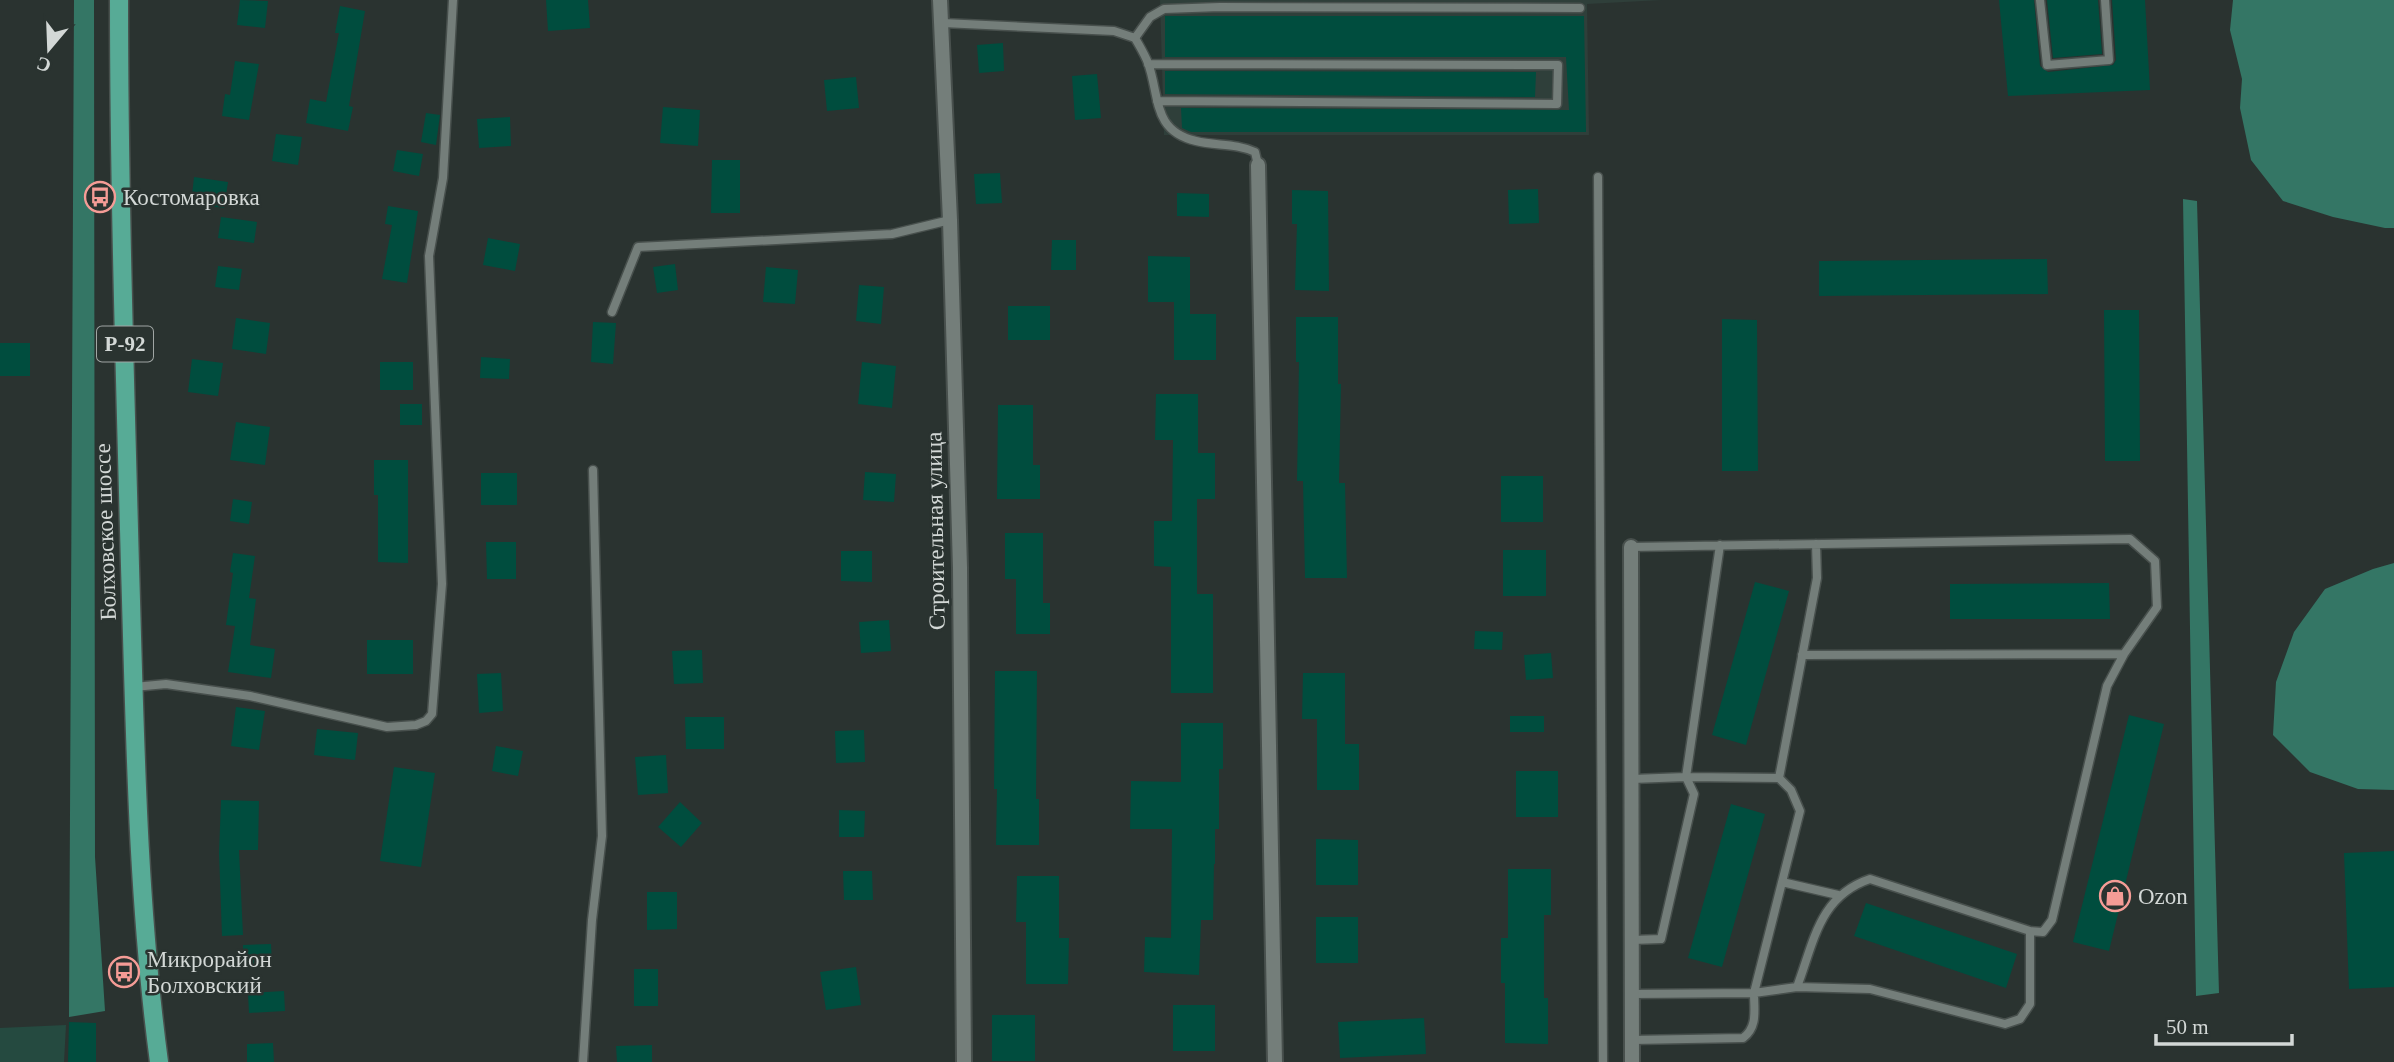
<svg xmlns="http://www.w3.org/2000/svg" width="2394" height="1062" font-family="Georgia,serif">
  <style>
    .built { fill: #2f3f3a }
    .green { fill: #254a40 }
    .forest { fill: #347665 }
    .building { fill: #004d3e }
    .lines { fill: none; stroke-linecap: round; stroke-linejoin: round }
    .service-casing { stroke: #48504d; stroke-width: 11 }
    .minor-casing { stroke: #48504d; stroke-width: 18 }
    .primary-casing { stroke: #48504d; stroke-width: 21 }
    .service { stroke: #747e7a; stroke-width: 8 }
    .minor { stroke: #747e7a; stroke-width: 14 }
    .primary { stroke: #57ab96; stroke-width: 18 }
    .labels { text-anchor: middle; stroke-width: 5; stroke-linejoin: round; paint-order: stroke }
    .shield { fill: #2a3330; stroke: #a0a6a4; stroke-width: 2 }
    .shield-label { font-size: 21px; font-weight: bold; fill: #d3d8d6 }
    .poi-label { font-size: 23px; fill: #d3d8d6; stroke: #2a3330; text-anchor: start }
    .street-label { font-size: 23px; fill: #d3d8d6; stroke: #2a3330 }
  </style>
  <rect width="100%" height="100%" fill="#2a3330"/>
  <path class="built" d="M1160,0H1662L1587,4L1589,135H1164Z"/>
  <path class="green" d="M66,1025L64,1062H0V1028Z"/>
  <path class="forest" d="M74,0H94L95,857L105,1011L69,1017Z
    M2233,0H2394V228H2385L2333,217L2283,201L2251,160L2240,108L2242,79L2230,30Z
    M2183,199L2197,201L2219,993L2196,996Z
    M2394,563V790L2358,789L2310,772L2273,735L2276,682L2294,632L2325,589L2373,569Z"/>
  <path class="building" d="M240,0L268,1L265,28L237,25Z
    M546,0H588L590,28L548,31Z
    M1999,0H2034L2040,66L2048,72L2113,65L2116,60L2112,0H2145L2150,90L2008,96Z
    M2047,0H2098L2102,54L2053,58Z
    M340,6L365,11L349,106L353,107L348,131L306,123L310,99L326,102L339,33H335Z
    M1165,16H1584L1586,132H1191L1182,128L1181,108L1569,110L1566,57H1165Z
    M1003,43L1004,71L979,73L977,45Z
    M235,61L259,64L249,120L222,116L225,94L230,95Z
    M1165,71L1536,72L1535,97L1165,94Z
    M1097,74L1101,118L1075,120L1072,76Z
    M856,77L859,108L827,111L824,80Z
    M663,107L700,110L698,146L660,143Z
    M426,113L440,115L436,145L421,142Z
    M510,117L511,146L479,148L477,119Z
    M276,134L302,137L298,165L272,161Z
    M397,150L423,154L419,176L393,171Z
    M712,160H740V213H711Z
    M1000,173L1002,203L976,204L974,174Z
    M194,177L228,182L224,208L191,204Z
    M1538,189L1539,223L1509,224L1508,190Z
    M1292,190L1328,191L1329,291L1295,290L1297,224H1292Z
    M1177,193L1209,194V217L1177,216Z
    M388,206L418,211L407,283L382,279L392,225L385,224Z
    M221,217L257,222L254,243L218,238Z
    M488,238L520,244L515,271L483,265Z
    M1052,240H1076V270H1051Z
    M1148,256L1190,257V314H1216V360H1174V302H1148Z
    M2047,259L2048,294L1819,296V261Z
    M675,264L678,290L657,293L653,267Z
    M218,266L242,269L239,290L215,287Z
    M766,267L798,270L795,304L763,302Z
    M859,285L884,287L881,324L856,321Z
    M1008,306H1050V340H1008Z
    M2104,310H2139L2140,461H2105Z
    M1296,317H1338V384H1341L1339,483H1345L1347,578H1305L1303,481H1297L1299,362H1296Z
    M236,318L270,323L266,354L232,349Z
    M1722,319L1757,320L1758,471H1722Z
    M593,322L616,323L613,364L591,362Z
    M0,343H30V376H0Z
    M481,357L510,359L509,379L480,378Z
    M192,359L223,363L218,396L188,392Z
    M380,362H413V390H380Z
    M862,362L896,366L892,408L858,404Z
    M1156,394H1198V453H1215V499H1197V594H1213V693H1171V567L1154,566V521H1172L1173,440H1155Z
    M400,404H422V425H400Z
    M998,405H1033V465H1040V499H997Z
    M236,422L270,427L265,465L230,460Z
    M374,460H408V563L378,562V495H374Z
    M865,472L896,474L894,502L863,500Z
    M481,473H517V505H481Z
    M1501,476H1543V522H1501Z
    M233,499L252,502L249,524L230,521Z
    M1005,533H1043V603H1050V634H1016V579H1005Z
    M486,542H516V579H487Z
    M1503,550H1546V596H1503Z
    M841,551H872V582L841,581Z
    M233,553L255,556L249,598L256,599L250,645L275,649L271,678L228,672L235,626L226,625L233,573L230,572Z
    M1755,582L1789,591L1746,745L1712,735Z
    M2109,583L2110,619H1950V584Z
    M889,620L891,651L861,653L859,622Z
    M1475,631L1503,632L1502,650L1474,649Z
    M367,640H413V674H367Z
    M702,650L703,683L674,684L672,651Z
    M1551,653L1553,678L1526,680L1524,655Z
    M995,671H1037L1036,799H1039V845H996L997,789H994Z
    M501,673L503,711L479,713L477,674Z
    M1303,673H1345V744H1359V790H1317V719H1302Z
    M236,707L265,711L259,750L231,746Z
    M2129,715L2164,724L2109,951L2073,942Z
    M1510,716H1544V732H1510Z
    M685,717H724V749H686Z
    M1181,723H1223V769H1219V829H1215V864H1214L1213,920H1201L1199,975L1144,972L1145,937L1171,938L1172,829H1130L1131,781L1181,782Z
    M317,729L358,733L355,760L314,755Z
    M864,730L865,762L836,763L835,731Z
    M496,746L523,751L518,776L492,771Z
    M666,755L668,793L638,795L635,757Z
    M394,767L435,773L421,867L380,861Z
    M1516,771H1558V817H1516Z
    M221,800L259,801L258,850H239L243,935L222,936L219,853Z
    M680,802L702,823L681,847L658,827Z
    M1731,804L1765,814L1722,967L1688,958Z
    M839,810L865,811L864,837H839Z
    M1316,839L1358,840V885H1316Z
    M2394,851V987L2349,989L2344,853Z
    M1508,869H1551V915H1544V998H1548V1044L1505,1043V983H1501V938H1508Z
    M843,871H872L873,900H844Z
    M1017,876H1059V938H1069L1068,984H1026V922H1016Z
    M647,892H677V929L647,930Z
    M1866,903L2017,954L2006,988L1854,936Z
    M1316,917H1358V963H1316Z
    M271,944L272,963L243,965V945Z
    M856,967L861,1005L826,1010L820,972Z
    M634,969H658V1006H634Z
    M284,991L285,1011L249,1013L248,993Z
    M1173,1005H1215V1051H1173Z
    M992,1015H1035V1061H992Z
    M1424,1018L1426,1054L1340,1058L1338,1022Z
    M69,1022L96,1023V1062H68Z
    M273,1043L274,1062H247V1044Z
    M652,1045V1062H617L616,1046Z"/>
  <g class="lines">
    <g class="service-casing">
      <path id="service" d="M2040,0L2047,65L2109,60L2105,0
        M943,23L1114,31L1135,38L1150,17L1164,9L1220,7L1580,8
        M1135,38C1140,47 1145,55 1148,63C1160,96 1152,131 1196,141C1216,146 1236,143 1255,152L1258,165
        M1148,64L1558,65L1557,104L1157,101
        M1598,177L1603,1062
        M612,312L638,247L892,234L950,220
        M1631,547L2130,539L2155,561L2157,607L2124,654L1802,655
        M134,687L166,684L250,696L387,727L416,725L426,721L432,714L442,584L429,256L443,178L453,0
        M1779,778L1817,578L1816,544
        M1632,779L1686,777L1779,778L1791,790L1800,811L1754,993C1754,1010 1758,1027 1743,1038L1632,1040
        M1782,882L1838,895
        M1632,940L1661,939L1694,794L1686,777L1720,545
        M1797,987L1870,989L2005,1024L2020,1019L2030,1004V931
        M1632,994L1754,993L1797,987C1814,942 1819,896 1870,879L2030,931L2043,932L2052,920L2107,686L2124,654
        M583,1062L592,920L602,836L593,470"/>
    </g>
    <g class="minor-casing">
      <path id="minor" d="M940,0L950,220L960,568L964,1062
        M1258,165L1275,1062
        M1631,547L1632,1062"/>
    </g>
    <g class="primary-casing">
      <path id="primary" d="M119,0C119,189 125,378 130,566C135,732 137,898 159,1062"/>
    </g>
    <use href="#service" class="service"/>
    <use href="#minor" class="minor"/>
    <use href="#primary" class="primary"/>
  </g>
  <defs>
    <g id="bus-ring" transform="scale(1.575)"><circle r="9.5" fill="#2a3330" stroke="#f59c96" stroke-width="1.5"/><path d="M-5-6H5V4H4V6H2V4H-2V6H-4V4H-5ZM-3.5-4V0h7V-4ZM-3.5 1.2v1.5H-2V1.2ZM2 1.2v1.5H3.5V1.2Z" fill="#f59c96"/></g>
    <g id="shop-ring" transform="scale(1.575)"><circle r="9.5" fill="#2a3330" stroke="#f59c96" stroke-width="1.5"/><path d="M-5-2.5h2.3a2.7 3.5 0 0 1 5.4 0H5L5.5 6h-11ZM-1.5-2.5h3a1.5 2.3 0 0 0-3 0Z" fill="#f59c96"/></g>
  </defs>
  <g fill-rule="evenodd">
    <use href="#bus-ring" x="100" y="197"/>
    <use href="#shop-ring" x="2115" y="896"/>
    <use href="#bus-ring" x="124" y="972"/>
  </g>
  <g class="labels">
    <rect class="shield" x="97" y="326.5" width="56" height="35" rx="5"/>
    <g class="shield-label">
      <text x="125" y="351">Р-92</text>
    </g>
    <g class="poi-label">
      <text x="123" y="205">Костомаровка</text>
      <text x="2138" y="904">Ozon</text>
      <text x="147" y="967">Микрорайон<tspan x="147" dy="26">Болховский</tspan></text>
    </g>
    <g class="street-label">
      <text transform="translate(935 531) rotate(-91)" y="8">Строительная улица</text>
      <text transform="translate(105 532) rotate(-92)" y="8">Болховское шоссе</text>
    </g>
  </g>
  <g transform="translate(49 49) rotate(199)" stroke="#2a3330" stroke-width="5" paint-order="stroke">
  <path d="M0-5L12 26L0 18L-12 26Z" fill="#d3d8d6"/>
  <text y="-10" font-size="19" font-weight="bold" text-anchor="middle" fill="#d3d8d6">С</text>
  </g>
  <path d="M2156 1034v10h136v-10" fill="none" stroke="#d3d8d6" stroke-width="3.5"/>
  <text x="2166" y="1034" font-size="21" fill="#d3d8d6" stroke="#2a3330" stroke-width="5" paint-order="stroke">50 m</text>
</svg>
